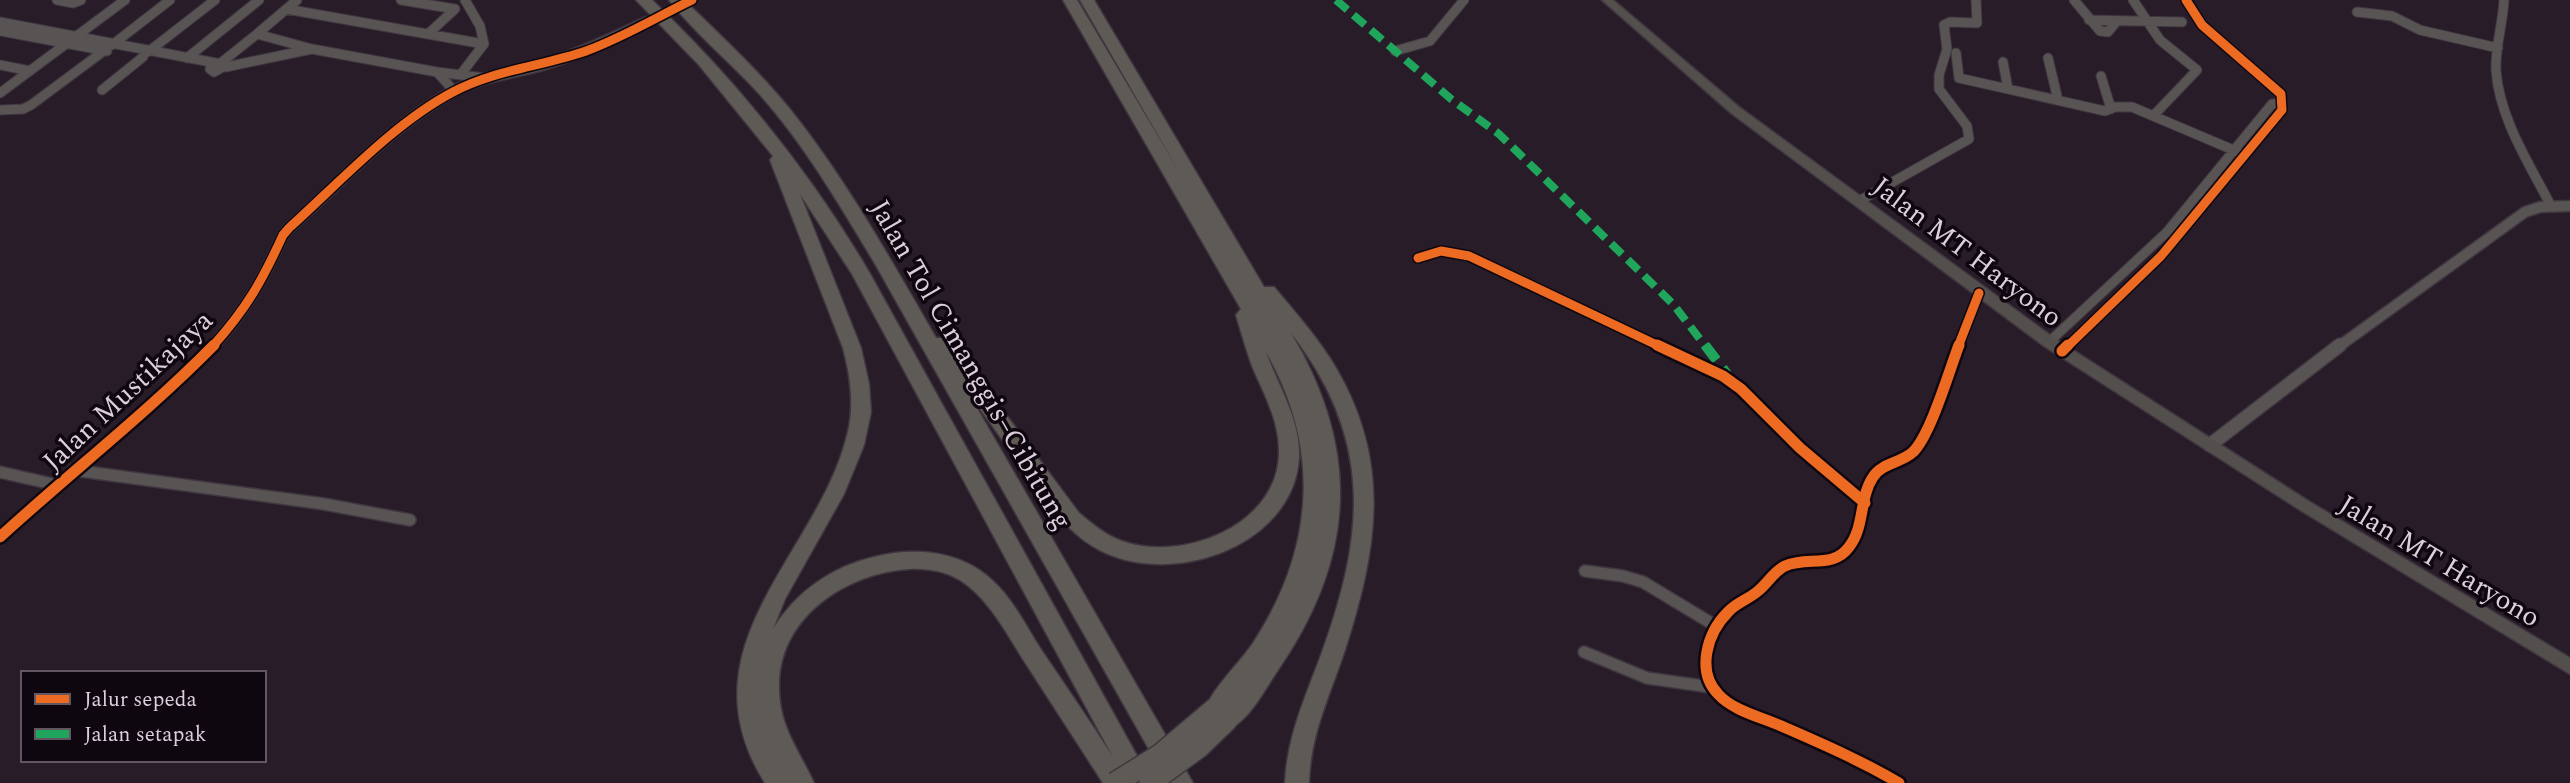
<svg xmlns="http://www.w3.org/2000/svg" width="2570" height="783" font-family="Spectral,serif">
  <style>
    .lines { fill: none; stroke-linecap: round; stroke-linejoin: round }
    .tertiary-tunnel { stroke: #433743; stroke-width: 10; stroke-dasharray: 10 5; stroke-linecap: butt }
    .minor-far1-casing { stroke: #403640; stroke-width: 11 }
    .minor-casing { stroke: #403640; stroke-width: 14 }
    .tertiary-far1-casing { stroke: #403640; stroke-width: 13 }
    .tertiary-casing { stroke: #403640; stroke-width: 16 }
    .secondary-casing { stroke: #403640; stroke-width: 3 }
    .motorway-casing { stroke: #403640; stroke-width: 3 }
    .minor-far1 { stroke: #575453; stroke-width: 9 }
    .minor { stroke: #575453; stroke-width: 11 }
    .tertiary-far1 { stroke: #575453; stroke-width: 10 }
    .tertiary { stroke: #575453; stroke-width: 13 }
    .secondary { fill: #524f4c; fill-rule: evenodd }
    .motorway { fill: #5e5b57; fill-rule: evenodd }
    .motorway-bridge-casing { stroke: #403640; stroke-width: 24; stroke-linecap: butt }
    .motorway-bridge { stroke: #5e5b57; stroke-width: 21 }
    .quiet-far1 { stroke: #20a55d; stroke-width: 8; stroke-dasharray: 15 8; stroke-linecap: butt }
    .quiet { stroke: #20a55d; stroke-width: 10; stroke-dasharray: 19 10; stroke-linecap: butt }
    .cycleway-far1-casing { stroke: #0f070f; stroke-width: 12 }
    .cycleway-casing { stroke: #0f070f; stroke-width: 16 }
    .cycleway-far1 { stroke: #ed6a23; stroke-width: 9 }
    .cycleway { stroke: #ed6a23; stroke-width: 11 }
    .labels { text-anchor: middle; stroke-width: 7; stroke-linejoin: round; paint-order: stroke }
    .street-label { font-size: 28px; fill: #dccedb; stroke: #0f070f }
  </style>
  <rect width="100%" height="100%" fill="#281c28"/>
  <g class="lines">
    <path class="tertiary-tunnel" d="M652,20L692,0"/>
    <g class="minor-far1-casing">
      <path id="minor-far1" d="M57,0L73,3L81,0
        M401,0L455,9
        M465,0L480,26L484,44
        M2074,0L2100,31L2108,32L2117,21
        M2133,0L2160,40L2197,70L2154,115
        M2504,0C2503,23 2495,47 2496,70C2499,118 2530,165 2551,206
        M286,9L484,44L461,74
        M2357,12L2392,16L2420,30L2498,48
        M2089,20L2182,22
        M0,22L216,63
        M0,31L107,51
        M257,34L297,0
        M428,34L455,9
        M112,45L170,0
        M1395,51L1430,41L1464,0
        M148,52L215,0
        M1956,53L1959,78L2105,111L2115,107H2132L2238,152
        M187,58L259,0
        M2048,58L2058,100
        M222,62L257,34L312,49
        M222,62L226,65L214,72L210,69Z
        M2003,62L2008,89
        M0,65L30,71
        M226,67L312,49L437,72
        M2101,76L2111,109
        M102,90L143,57
        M454,91L437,72L485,78
        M0,93L125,0
        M0,110L23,109L31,105L105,50
        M1859,201L1969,139L1967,126L1939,89V75L1947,49L1944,25L1950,22L1977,23L1976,0
        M1418,258L1441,251L1469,256L1661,347
        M2049,342L2167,232L2272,104L2282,103
        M1958,347L1979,293
        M2067,347L2161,256L2282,110L2281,94L2202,25L2186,0"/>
    </g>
    <g class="minor-casing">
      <path id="minor" d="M1657,345L1723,376L1741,389L1800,448L1865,503
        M2062,351L2068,345
        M73,470L324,504L410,520
        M0,472L57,485
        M1585,571L1623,576L1643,582L1716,626
        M1584,652L1647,678L1710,687
        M1899,783C1860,760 1820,743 1779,725C1760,717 1732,710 1718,694C1696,671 1707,633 1728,612C1736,603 1749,599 1758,591C1768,583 1774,571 1785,566C1807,556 1833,569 1849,547C1865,527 1859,498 1873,477C1882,463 1901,463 1913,452C1931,434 1949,371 1959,345"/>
    </g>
    <g class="tertiary-far1-casing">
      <path id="tertiary-far1" d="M212,347C247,308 262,281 283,235L289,228C341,182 391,126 452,92C479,77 509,74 539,66C577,55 611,39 647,22
        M2338,347L2525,212L2540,207L2570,206"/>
    </g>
    <g class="tertiary-casing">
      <path id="tertiary" d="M2210,445L2340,345
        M0,537C71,472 147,413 214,345"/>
    </g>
    <g class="secondary-casing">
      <path id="secondary" d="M1602,0H1613L1739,107L2054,338L2310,502L2570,658V674L2300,510L2044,346L1731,113Z"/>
    </g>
    <g class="motorway-casing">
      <path id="motorway" d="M636,0H652C736,80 810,172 869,272L1152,783H1103C1078,744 1053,706 1028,667C1008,637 991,600 960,580C945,571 927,568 909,569C847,573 780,616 779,684C778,726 798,748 814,783H765C677,643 824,551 849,427C854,401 850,374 843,348L770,160L773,156L699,65ZM800,194L852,274L1113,757C1090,722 1066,686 1042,651C1028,630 1015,603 997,585C965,551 917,546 874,557C831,567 796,592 773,629L785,599L844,494L864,445L871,412L869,384L861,348Z
        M669,0H684C720,35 757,69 789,108C846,179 891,260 936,338H949L1079,513C1091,523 1104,534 1119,540C1181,564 1278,526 1279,453C1280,422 1264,394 1252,366C1246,349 1241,332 1236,315L1241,309L1063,0H1077L1181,175L1080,0H1094L1264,287H1274C1296,313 1319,339 1336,368C1392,464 1377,550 1345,650C1330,695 1310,735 1309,783H1285C1287,737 1305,698 1321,655C1365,535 1374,439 1291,333C1362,453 1355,559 1276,673C1264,691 1248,722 1228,729L1220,726L1217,717L1209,714L1206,707C1216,684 1239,664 1253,643C1314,550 1322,449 1266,352C1278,386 1301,420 1299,458C1293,549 1165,590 1094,547C1064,529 1046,500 1026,473C1006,445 987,418 967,391L1193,783H1168L874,262C840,206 806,147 762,97C733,64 695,34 669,0Z"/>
    </g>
    <use href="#minor-far1" class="minor-far1"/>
    <use href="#minor" class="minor"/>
    <use href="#tertiary-far1" class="tertiary-far1"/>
    <use href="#tertiary" class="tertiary"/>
    <use href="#secondary" class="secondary"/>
    <use href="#motorway" class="motorway"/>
    <g class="motorway-bridge-casing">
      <path id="motorway-bridge" d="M1115,783L1160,755L1217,707
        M1150,783L1199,747L1228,719"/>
    </g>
    <use href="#motorway-bridge" class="motorway-bridge"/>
    <path class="quiet-far1" d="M1336,0L1451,99L1499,134L1673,304L1706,347"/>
    <path class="quiet" d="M1705,345L1727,374"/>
    <g class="cycleway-far1-casing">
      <path id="cycleway-far1" d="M1418,258L1441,251L1469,256L1661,347
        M212,347C247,308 262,281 283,235L289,228C339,183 394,123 453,92C494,70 543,66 586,51C622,38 657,17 692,0
        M1958,347L1979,293
        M2067,347L2161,256L2282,110L2281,94L2202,25L2186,0"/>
    </g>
    <g class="cycleway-casing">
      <path id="cycleway" d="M1657,345L1723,376L1741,389L1800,448L1865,503
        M2062,351L2068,345
        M0,537C71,472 147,413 214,345
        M1899,783C1860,760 1820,743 1779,725C1760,717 1732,710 1718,694C1696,671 1707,633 1728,612C1736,603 1749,599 1758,591C1768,583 1774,571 1785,566C1807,556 1833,569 1849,547C1865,527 1859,498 1873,477C1882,463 1901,463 1913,452C1931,434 1949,371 1959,345"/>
    </g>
    <use href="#cycleway-far1" class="cycleway-far1"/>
    <use href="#cycleway" class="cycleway"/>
  </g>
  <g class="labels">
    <g class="street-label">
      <text transform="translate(1968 251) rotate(37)" y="10">Jalan MT Haryono</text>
      <text transform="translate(972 364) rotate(60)" y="10">Jalan Tol Cimanggis–Cibitung</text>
      <text transform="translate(127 390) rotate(-43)" y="10">Jalan Mustikajaya</text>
      <text transform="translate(2440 560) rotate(31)" y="10">Jalan MT Haryono</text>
    </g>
  </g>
  <rect x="21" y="671" width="245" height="91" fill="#0f070f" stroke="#615761" stroke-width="2"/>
  <rect x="35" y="694" width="35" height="10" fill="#ed6a23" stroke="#615761" stroke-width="2"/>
  <text x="84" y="706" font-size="21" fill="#dccedb">Jalur sepeda</text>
  <rect x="35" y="729" width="35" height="10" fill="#20a55d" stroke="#615761" stroke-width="2"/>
  <text x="84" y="741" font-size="21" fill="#dccedb">Jalan setapak</text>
</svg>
